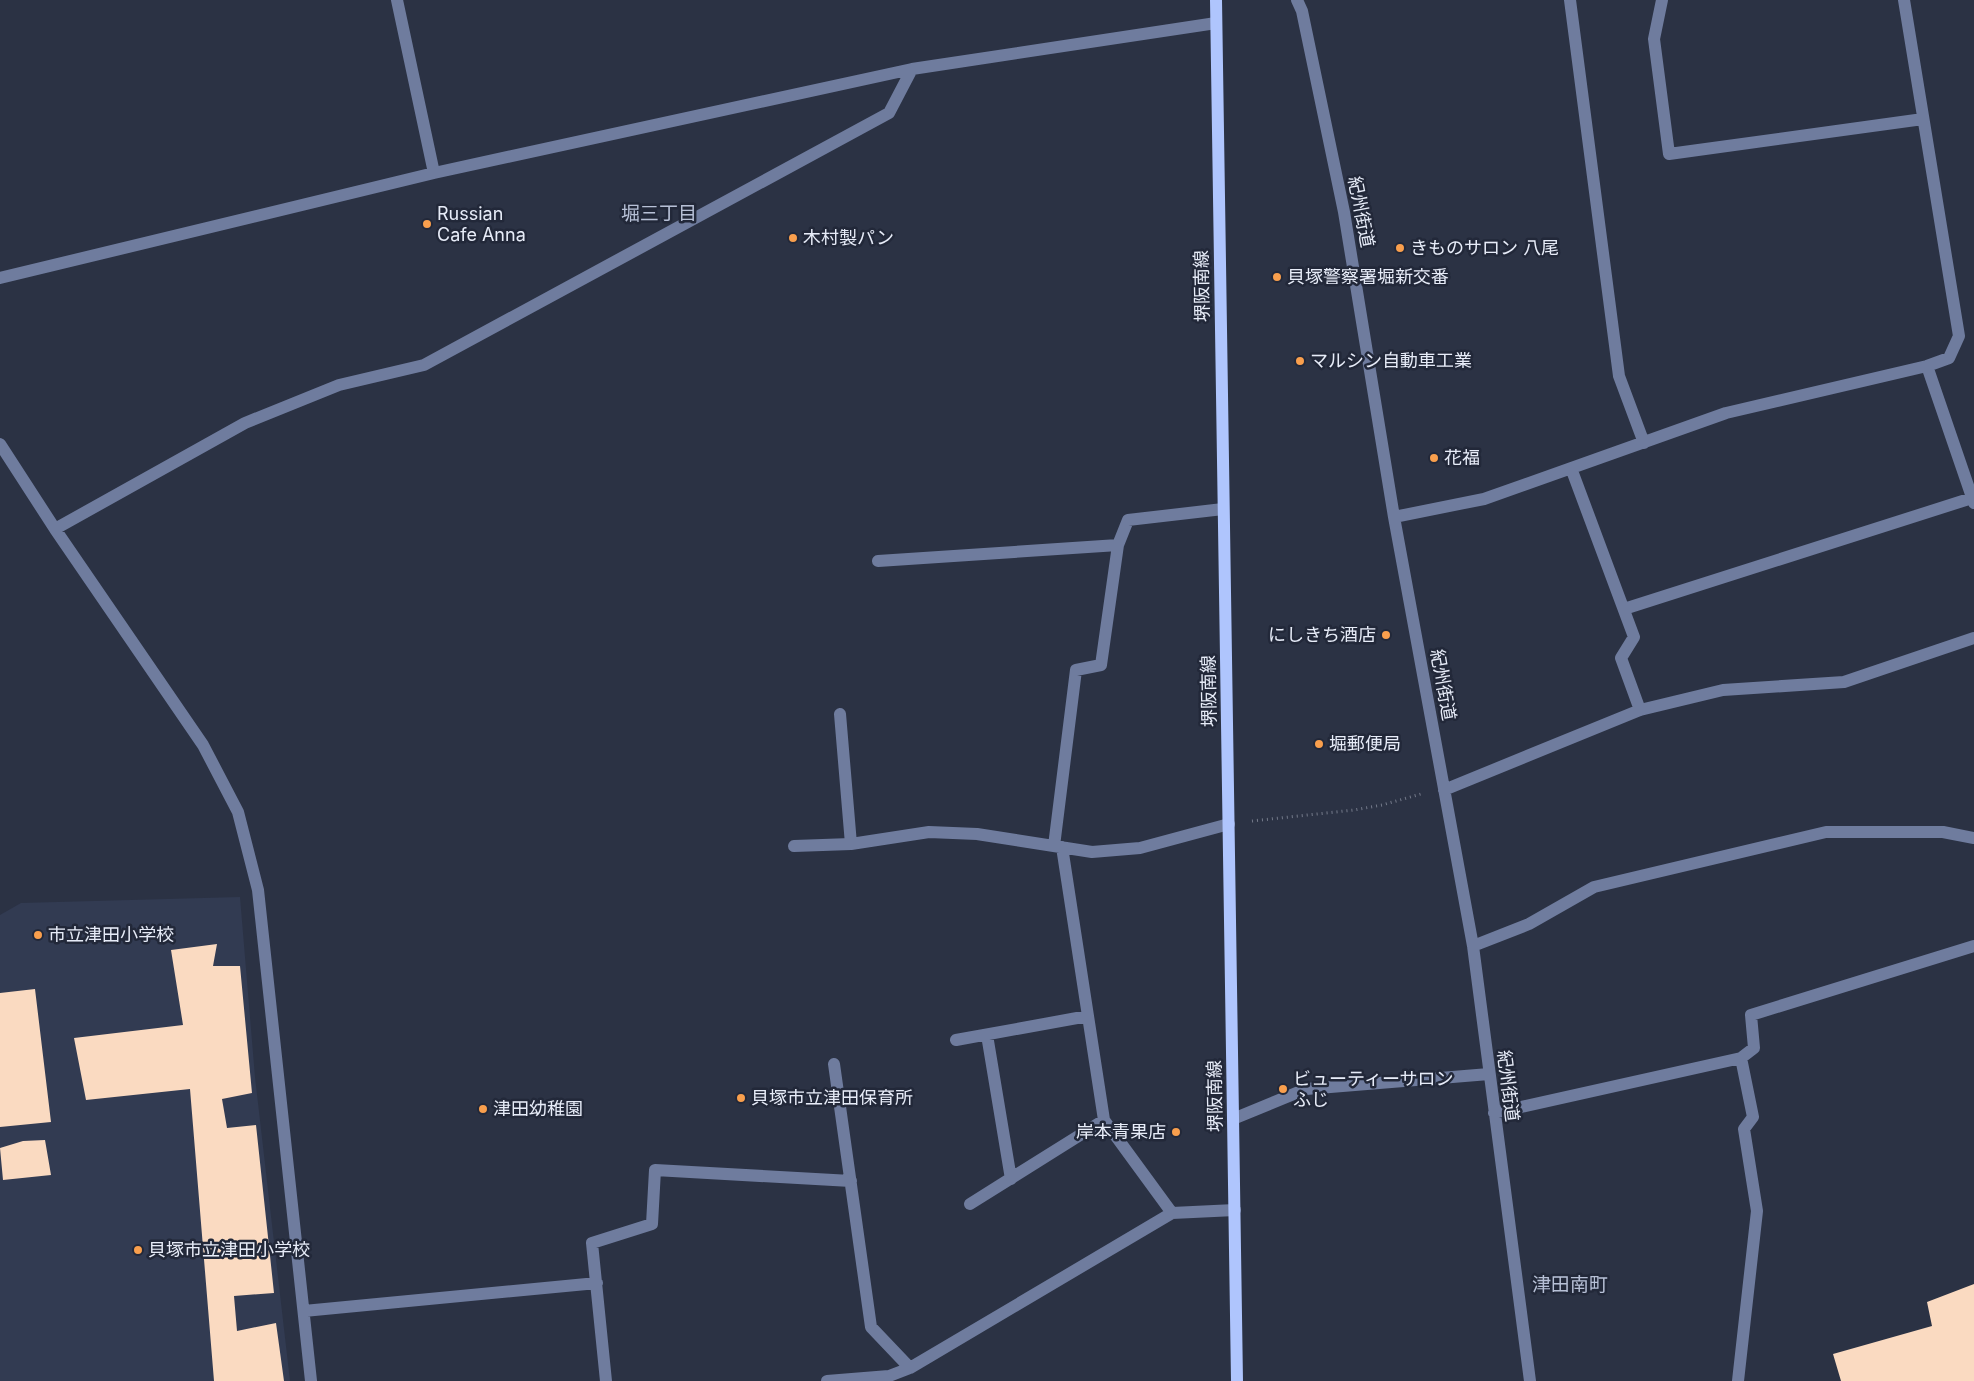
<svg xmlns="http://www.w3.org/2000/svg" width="1974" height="1381" font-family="Inter,'Noto Sans JP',sans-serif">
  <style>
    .built { fill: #323b52 }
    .building { fill: #fadac1 }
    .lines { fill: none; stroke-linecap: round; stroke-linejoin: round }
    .path { stroke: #747a8a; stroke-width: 3; stroke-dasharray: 1 4; stroke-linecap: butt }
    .minor { stroke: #6f7c9e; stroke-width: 12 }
    .major { stroke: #afc5fd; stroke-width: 12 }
    .poi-dot { fill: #f99f4d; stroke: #222839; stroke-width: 2 }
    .labels { text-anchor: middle; stroke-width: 5; stroke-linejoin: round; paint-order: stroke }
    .street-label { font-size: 18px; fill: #e7ecf8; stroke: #222839 }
    .poi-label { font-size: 18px; fill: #e7ecf8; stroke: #222839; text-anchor: start }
    .neighbourhood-label { font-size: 19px; fill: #b7c0d6; stroke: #222839 }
  </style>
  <rect width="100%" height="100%" fill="#2b3244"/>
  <path class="built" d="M240,897L255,1077L290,1381H0V915L21,903Z"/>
  <path class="building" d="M217,944L213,966H240L252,1093L222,1099L227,1128L256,1125L274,1293L234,1296L237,1331L276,1323L284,1381H214L190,1089L86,1100L74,1038L183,1025L171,950Z
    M35,989L51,1122L0,1127V993Z
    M45,1140L51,1175L3,1180L0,1148L23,1141Z
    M1974,1284V1381H1841L1833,1354L1932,1326L1927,1302Z"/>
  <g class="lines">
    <path class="path" d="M1252,821L1354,810L1382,805L1421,794"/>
    <path class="minor" d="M397,0L434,173
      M1297,0L1302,11L1344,212L1394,517L1473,946L1530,1381
      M1570,0L1619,376L1644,443
      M1662,0L1654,39L1669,154L1923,119
      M0,278L434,173L912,69L1216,23
      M1927,366L1974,503
      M0,444L55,529L203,745L238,812L258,890L311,1381
      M1571,468L1634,637L1621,658L1640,710
      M1394,517L1484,499L1726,413L1927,366L1949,358L1959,336L1904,0
      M55,529L245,423L339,385L424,365L889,113L912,69
      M878,561L1118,545
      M1624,609L1972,498
      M840,714L851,844
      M1444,790L1640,710L1723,690L1844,682L1974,638
      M794,846L851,844L929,832L977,834L1092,852L1140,848L1229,824
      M1054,846L1076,670L1101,665L1118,545L1128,520L1223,509
      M1062,847L1104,1120L1172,1213
      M1473,946L1529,924L1594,887L1826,832H1943L1974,838
      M987,1035L1011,1179
      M956,1040L1088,1016
      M1741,1058L1754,1048L1751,1015L1974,946
      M834,1064L871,1327L910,1368
      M1494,1113L1741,1058L1753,1117L1744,1129L1757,1211L1738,1381
      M1233,1119L1306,1089L1489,1074
      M970,1204L1104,1120
      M304,1311L597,1283
      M606,1381L592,1243L652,1224L655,1170L851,1181
      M827,1381L889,1376L910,1368L1172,1213L1235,1210"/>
    <path class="major" d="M1216,0L1237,1381"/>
  </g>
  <g class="poi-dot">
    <circle cx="427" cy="224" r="5"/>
    <circle cx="793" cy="238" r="5"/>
    <circle cx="1400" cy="248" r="5"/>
    <circle cx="1277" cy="277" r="5"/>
    <circle cx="1300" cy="361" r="5"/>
    <circle cx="1434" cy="458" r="5"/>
    <circle cx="1386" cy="635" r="5"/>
    <circle cx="1319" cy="744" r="5"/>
    <circle cx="38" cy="935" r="5"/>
    <circle cx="1283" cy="1089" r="5"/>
    <circle cx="741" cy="1098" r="5"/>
    <circle cx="483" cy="1109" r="5"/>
    <circle cx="1176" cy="1132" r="5"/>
    <circle cx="138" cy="1250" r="5"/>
  </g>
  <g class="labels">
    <g class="street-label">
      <text transform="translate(1361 212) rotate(79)" y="6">紀州街道</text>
      <text transform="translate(1202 286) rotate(-91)" y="6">堺阪南線</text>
      <text transform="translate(1443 685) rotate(80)" y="6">紀州街道</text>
      <text transform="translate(1209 691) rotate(-91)" y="6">堺阪南線</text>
      <text transform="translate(1508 1086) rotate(83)" y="6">紀州街道</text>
      <text transform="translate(1215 1096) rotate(-91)" y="6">堺阪南線</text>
    </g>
    <g class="poi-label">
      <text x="437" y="220">Russian<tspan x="437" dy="21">Cafe Anna</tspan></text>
      <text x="803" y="244">木村製パン</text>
      <text x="1410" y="254">きものサロン 八尾</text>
      <text x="1287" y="283">貝塚警察署堀新交番</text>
      <text x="1310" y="367">マルシン自動車工業</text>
      <text x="1444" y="464">花福</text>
      <text x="1376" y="641" text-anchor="end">にしきち酒店</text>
      <text x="1329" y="750">堀郵便局</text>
      <text x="48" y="941">市立津田小学校</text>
      <text x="1293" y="1085">ビューティーサロン<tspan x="1293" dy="21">ふじ</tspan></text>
      <text x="751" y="1104">貝塚市立津田保育所</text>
      <text x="493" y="1115">津田幼稚園</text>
      <text x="1166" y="1138" text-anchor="end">岸本青果店</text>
      <text x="148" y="1256">貝塚市立津田小学校</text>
    </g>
    <g class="neighbourhood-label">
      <text x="659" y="220">堀三丁目</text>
      <text x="1570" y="1291">津田南町</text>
    </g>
  </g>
</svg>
